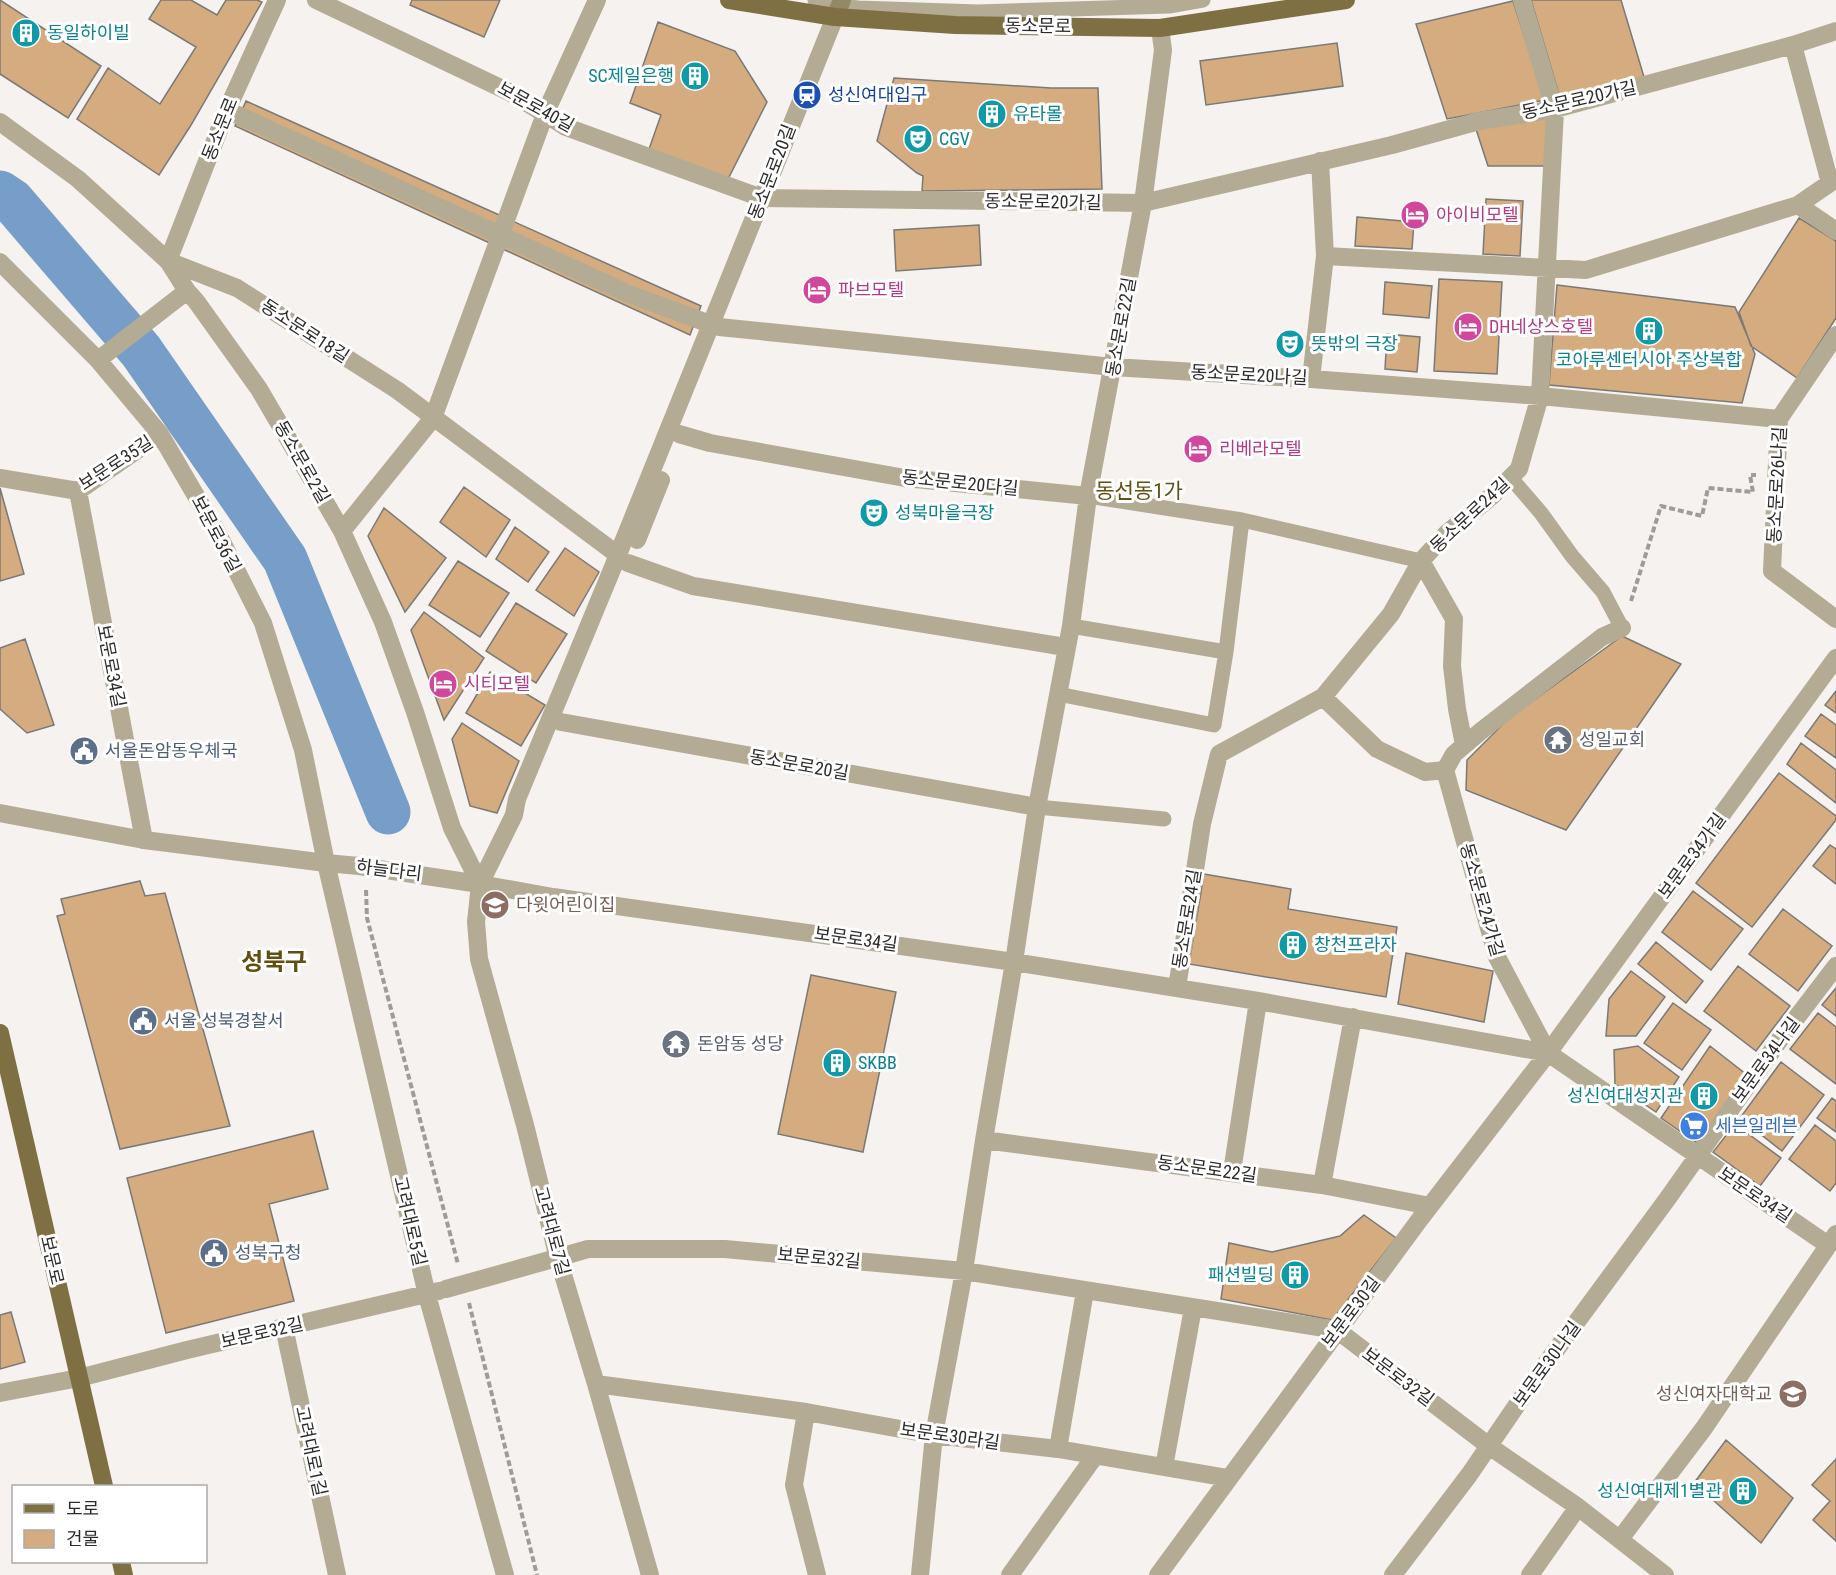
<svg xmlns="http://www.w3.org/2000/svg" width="1836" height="1575" font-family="'Roboto Condensed','Noto Sans KR',sans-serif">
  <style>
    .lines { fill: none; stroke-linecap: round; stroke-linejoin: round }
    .river { stroke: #769ec8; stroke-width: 45 }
    .building { fill: #d5ac7f; stroke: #7b7976; stroke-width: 1.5 }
    .path { stroke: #9e9c9a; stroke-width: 4; stroke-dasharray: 6 3; stroke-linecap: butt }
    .service { stroke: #b4ab94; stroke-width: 15 }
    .minor { stroke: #b4ab94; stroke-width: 18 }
    .tertiary { stroke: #b4ab94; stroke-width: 18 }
    .secondary { stroke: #958965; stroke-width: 18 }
    .primary { stroke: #7f7044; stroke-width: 18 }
    .minor-bridge { stroke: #b4ab94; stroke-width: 18 }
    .labels { text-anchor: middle; stroke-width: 6; stroke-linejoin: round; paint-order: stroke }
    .street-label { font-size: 18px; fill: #2c2b2a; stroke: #fff }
    .culture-label { font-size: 18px; fill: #0d838f; stroke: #fff; text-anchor: start }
    .transit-label { font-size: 18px; fill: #164399; stroke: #fff; text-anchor: start }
    .hotel-label { font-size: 18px; fill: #b23c85; stroke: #fff; text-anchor: start }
    .worship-label { font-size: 18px; fill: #5b616d; stroke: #fff; text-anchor: start }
    .service-label { font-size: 18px; fill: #4e5e75; stroke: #fff; text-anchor: start }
    .education-label { font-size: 18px; fill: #785e54; stroke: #fff; text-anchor: start }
    .shop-label { font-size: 18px; fill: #366cbe; stroke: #fff; text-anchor: start }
    .quarter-label { font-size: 21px; fill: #614e11; stroke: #fff }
    .district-label { font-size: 24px; font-weight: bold; fill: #614e11; stroke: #fff }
  </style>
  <rect width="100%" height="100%" fill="#f5f2ef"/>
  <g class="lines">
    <path class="river" d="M0,193L12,201L141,351L285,559L388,812"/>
  </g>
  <path class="building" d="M0,0L101,66L68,118L0,74Z
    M161,0H191L217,15L226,0H257L262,2L191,125L159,175L77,119L108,68L160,104L196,47L149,19Z
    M412,0H500L484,37L410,5Z
    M1531,0H1621L1644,77L1560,98Z
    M1513,1L1545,100L1447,119L1416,24Z
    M658,22L735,51L767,102L727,181L648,152L661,115L630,103Z
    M1337,43L1343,86L1206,105L1200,61Z
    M894,78L1051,88H1098L1102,189L922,191L923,176L917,173L877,141Z
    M246,101L701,306L690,335L235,126Z
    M1549,115L1548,166H1488L1475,126Z
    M1486,199L1523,201L1520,256L1483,254Z
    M1357,217L1414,222L1412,249L1355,246Z
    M1799,218L1836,241V318L1797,378L1751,346L1739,312Z
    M979,225L981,265L896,271L894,230Z
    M1439,279L1502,282L1497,374L1434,371Z
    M1385,282L1432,286L1429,318L1383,314Z
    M1557,285L1735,307L1755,354L1742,403L1549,385Z
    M1387,334L1420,337L1417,372L1385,369Z
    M464,487L510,520L486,557L440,522Z
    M0,488L24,574L0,581Z
    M384,508L446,558L405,612L368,536Z
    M515,527L549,552L528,582L496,559Z
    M565,548L599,572L574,616L536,590Z
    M458,561L509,593L480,637L429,605Z
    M516,603L567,634L536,683L486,651Z
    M424,612L484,658L444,720L411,630Z
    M1622,636L1681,664L1566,830L1466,790L1467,760L1508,719Z
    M25,639L54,725L27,733L0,709V648Z
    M490,672L545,705L521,746L466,713Z
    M1836,691V713L1825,705Z
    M1821,714L1836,725V758L1805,736Z
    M462,723L519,761L497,813L470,806L452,739Z
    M1801,743L1836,770V803L1787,764Z
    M1779,773L1836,816V820L1752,927L1696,883Z
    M1830,845L1836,849V884L1813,866Z
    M1204,874L1291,889L1288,909L1397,927L1386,997L1189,964Z
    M140,881L145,896L165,893L230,1126L120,1149L57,916L65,914L61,899Z
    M1693,891L1743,929L1711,970L1662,932Z
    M1783,909L1832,946L1798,991L1749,954Z
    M1656,942L1703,981L1686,1003L1638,964Z
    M1406,953L1493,971L1484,1022L1398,1004Z
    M1738,966L1790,1006L1756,1051L1704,1011Z
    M1631,971L1665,997L1636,1036H1606L1609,999Z
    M811,975L896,992L863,1152L778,1134Z
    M1836,988V1016L1822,1005Z
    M1673,1003L1711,1030L1682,1070L1644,1043Z
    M1818,1013L1836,1027V1084L1790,1049Z
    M1638,1046L1679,1077L1656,1112L1615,1084L1614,1050Z
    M1710,1046L1747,1075L1697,1143L1661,1118Z
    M1781,1062L1824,1095L1782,1151L1740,1118Z
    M1832,1098L1836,1101V1132L1817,1118Z
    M1735,1124L1781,1158L1760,1186L1713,1152Z
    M1815,1125L1836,1141V1183L1830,1191L1789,1159Z
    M313,1131L328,1189L269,1204L294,1301L166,1333L127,1178Z
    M1364,1215L1396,1238L1332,1320L1221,1299L1229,1243L1272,1252L1340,1236Z
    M11,1312L25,1362L0,1369V1315Z
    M1726,1440L1793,1498L1761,1543L1694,1483Z
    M1836,1459V1541L1813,1520L1830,1501L1812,1485Z"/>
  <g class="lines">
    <path class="path" d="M1631,601L1661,506L1702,516L1708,488L1753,492L1750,475H1756
      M366,890L367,918L458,1264
      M469,1303L537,1575"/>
    <path class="service" d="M815,0L839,6L858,8L978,12L1169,6L1203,0
      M1511,478L1541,513L1572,556L1603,592L1622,628
      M1088,496L1242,520L1421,561
      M1071,626L1226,652
      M1058,694L1214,725L1226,652L1242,520
      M1037,807L1164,819"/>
    <path class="minor" d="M277,0L227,110L168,261L237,288L397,390L618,555
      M316,0L511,93L566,127L762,198L1143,203L1392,145L1479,121L1555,109L1793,45L1836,31
      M1793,45L1830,183L1798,205
      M227,110L629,294L710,324
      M0,122L78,179L168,261L187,291L196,301L259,389L342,531L383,622L415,712L452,828L480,884
      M1325,256L1586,270L1798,205L1836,231
      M0,262L98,360L160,434L217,532L263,623L303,750L326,863L427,1295L505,1575
      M719,327L1113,367L1311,379L1540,396L1779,419
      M1836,335L1779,419L1772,571L1836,619
      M98,360L187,291
      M1311,379L1325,256L1320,161
      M679,434L710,443L905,478L1088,496
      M0,478L78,491L160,434
      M78,491L144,840
      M342,531L433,418L545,114L597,0
      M1421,561L1454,619L1452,666L1457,709L1464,745
      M628,563L693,586L1065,647
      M1323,697L1377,749L1425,772L1445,770
      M561,722L1037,807
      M480,884L553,897L1014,962L1258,1001L1548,1053L1828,1245
      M480,884L476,922L479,959L525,1125L558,1258L596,1384L650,1575
      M1177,988L1202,824L1219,754L1323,697L1391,614L1421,561L1446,534L1493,495L1519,469L1540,396L1555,111L1522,0
      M1548,1053L1497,957L1445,770L1454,754L1481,731L1602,637L1622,628
      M984,1140L1322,1185L1430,1206
      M1232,1172L1258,1001
      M1322,1185L1353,1017
      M553,1259L588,1249H725L964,1271L1337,1330L1489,1446L1578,1507L1665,1575
      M284,1327L337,1575
      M596,1384L806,1412L934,1435L1058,1449L1228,1478
      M0,1393L79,1378L187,1350L439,1291
      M806,1412L794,1485L817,1575
      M1058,1449L1085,1291
      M1164,1467L1193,1308
      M1620,1539L1704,1428L1836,1234
      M920,1575L934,1435L964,1271L984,1140L1014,962L1037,807L1071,626L1088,496L1143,203L1163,50L1160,28
      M1010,1575L1095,1456
      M1158,1575L1420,1219L1548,1053L1836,658
      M1393,1575L1469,1475L1536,1377L1668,1198L1781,1038L1836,966
      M1530,1575L1578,1507"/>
    <path class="tertiary" d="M637,540L661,480
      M0,813L144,840L326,863L359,866L480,884L514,815L517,799L613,567L835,17"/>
    <path class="secondary" d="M835,17L842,0"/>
    <path class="primary" d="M729,0L835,17L955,25L1160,28L1346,0
      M0,1033L104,1486
      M121,1562L124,1575"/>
    <path class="minor-bridge" d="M446,1289L553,1259"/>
  </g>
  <defs>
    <g id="building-disc" transform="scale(1.5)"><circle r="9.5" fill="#0f9aa8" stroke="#fff"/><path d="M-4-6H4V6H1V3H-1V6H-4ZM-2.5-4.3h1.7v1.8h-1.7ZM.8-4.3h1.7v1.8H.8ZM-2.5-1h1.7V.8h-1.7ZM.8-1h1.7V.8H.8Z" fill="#fff"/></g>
    <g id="station-disc" transform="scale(1.5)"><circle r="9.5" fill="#1a4fb4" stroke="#fff"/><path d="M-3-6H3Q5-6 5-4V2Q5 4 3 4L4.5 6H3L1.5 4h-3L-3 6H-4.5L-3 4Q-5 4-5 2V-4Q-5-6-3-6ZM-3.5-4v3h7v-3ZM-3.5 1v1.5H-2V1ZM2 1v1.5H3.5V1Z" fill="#fff"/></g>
    <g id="theatre-disc" transform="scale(1.5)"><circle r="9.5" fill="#0f9aa8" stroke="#fff"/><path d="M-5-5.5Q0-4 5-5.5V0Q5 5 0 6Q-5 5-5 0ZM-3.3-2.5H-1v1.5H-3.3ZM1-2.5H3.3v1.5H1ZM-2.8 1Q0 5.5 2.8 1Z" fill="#fff"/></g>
    <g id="hotel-disc" transform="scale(1.5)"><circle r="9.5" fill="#d1479c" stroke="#fff"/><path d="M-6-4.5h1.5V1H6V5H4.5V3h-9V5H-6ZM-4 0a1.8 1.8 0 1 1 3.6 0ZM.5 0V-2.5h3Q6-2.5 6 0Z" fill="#fff"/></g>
    <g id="temple-disc" transform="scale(1.5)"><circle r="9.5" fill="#6b7280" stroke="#fff"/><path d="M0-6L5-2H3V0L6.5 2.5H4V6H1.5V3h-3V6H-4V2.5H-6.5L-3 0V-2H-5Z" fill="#fff"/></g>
    <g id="civic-disc" transform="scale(1.5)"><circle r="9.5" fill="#5c6f8a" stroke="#fff"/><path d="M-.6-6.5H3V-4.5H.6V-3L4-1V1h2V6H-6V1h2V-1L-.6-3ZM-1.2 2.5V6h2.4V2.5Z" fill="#fff"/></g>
    <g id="school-disc" transform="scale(1.5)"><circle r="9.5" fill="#8d6e63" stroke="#fff"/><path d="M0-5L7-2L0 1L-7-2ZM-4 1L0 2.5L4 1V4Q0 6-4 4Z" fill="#fff"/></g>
    <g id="supermarket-disc" transform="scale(1.5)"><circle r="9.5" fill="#3f7fe0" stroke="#fff"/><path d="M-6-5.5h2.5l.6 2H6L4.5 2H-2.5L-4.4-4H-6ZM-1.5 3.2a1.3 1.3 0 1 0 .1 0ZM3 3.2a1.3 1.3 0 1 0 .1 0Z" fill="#fff"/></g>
    <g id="university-disc" transform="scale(1.5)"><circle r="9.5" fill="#8d6e63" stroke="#fff"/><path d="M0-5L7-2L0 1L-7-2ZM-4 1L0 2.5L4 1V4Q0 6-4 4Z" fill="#fff"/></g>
  </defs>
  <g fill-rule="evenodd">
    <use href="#building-disc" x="26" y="33"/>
    <use href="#building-disc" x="695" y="76"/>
    <use href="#station-disc" x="807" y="95"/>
    <use href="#building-disc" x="992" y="114"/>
    <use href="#theatre-disc" x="918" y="139"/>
    <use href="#hotel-disc" x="1415" y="215"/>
    <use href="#hotel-disc" x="817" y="290"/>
    <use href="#hotel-disc" x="1468" y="327"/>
    <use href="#building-disc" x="1649" y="331"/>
    <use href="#theatre-disc" x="1290" y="344"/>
    <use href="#hotel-disc" x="1198" y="449"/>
    <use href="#theatre-disc" x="874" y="513"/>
    <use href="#hotel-disc" x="443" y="684"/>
    <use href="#temple-disc" x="1558" y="740"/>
    <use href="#civic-disc" x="84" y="751"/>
    <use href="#school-disc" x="495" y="905"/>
    <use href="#building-disc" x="1293" y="945"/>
    <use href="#civic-disc" x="143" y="1021"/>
    <use href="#temple-disc" x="676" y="1044"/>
    <use href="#building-disc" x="837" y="1063"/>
    <use href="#building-disc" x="1704" y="1096"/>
    <use href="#supermarket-disc" x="1694" y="1126"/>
    <use href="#civic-disc" x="214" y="1253"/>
    <use href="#building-disc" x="1295" y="1275"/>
    <use href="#university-disc" x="1793" y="1394"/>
    <use href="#building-disc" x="1743" y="1491"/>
  </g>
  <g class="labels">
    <g class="street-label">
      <text transform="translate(1038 26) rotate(1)" y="6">동소문로</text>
      <text transform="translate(1579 100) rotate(-13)" y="6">동소문로20가길</text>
      <text transform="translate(536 107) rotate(29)" y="6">보문로40길</text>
      <text transform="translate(220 129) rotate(-68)" y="6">동소문로</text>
      <text transform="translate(772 172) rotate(-69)" y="6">동소문로20길</text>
      <text transform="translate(1043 202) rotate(1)" y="6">동소문로20가길</text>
      <text transform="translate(1121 327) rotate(-80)" y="6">동소문로22길</text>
      <text transform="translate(305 331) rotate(33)" y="6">동소문로18길</text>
      <text transform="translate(1249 375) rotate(3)" y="6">동소문로20나길</text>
      <text transform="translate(302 462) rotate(60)" y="6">동소문로2길</text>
      <text transform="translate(116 463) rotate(-33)" y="6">보문로35길</text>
      <text transform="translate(960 483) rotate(6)" y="6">동소문로20다길</text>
      <text transform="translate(1777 485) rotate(-87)" y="6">동소문로26나길</text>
      <text transform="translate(1470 515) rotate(-43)" y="6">동소문로24길</text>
      <text transform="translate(216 534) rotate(62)" y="6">보문로36길</text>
      <text transform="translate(111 666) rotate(79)" y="6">보문로34길</text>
      <text transform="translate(799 765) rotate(10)" y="6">동소문로20길</text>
      <text transform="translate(1692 856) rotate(-54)" y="6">보문로34가길</text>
      <text transform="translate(389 870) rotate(7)" y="6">하늘다리</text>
      <text transform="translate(1482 900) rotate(74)" y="6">동소문로24가길</text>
      <text transform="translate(1187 919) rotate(-81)" y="6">동소문로24길</text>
      <text transform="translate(856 939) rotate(8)" y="6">보문로34길</text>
      <text transform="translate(1766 1060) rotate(-54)" y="6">보문로34나길</text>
      <text transform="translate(1207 1169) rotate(8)" y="6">동소문로22길</text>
      <text transform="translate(1755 1195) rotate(34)" y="6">보문로34길</text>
      <text transform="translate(410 1221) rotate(77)" y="6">고려대로5길</text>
      <text transform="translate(552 1231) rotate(75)" y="6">고려대로7길</text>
      <text transform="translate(819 1258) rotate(5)" y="6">보문로32길</text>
      <text transform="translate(52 1260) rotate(77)" y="6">보문로</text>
      <text transform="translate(1351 1312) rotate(-53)" y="6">보문로30길</text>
      <text transform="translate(262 1333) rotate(-13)" y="6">보문로32길</text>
      <text transform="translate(1547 1364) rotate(-54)" y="6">보문로30나길</text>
      <text transform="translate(1398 1377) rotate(37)" y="6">보문로32길</text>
      <text transform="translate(950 1436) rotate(8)" y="6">보문로30라길</text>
      <text transform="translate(311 1451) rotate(78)" y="6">고려대로1길</text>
    </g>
    <g class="culture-label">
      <text x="47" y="39">동일하이빌</text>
      <text x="674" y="82" text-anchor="end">SC제일은행</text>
      <text x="1013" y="120">유타몰</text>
      <text x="939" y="145">CGV</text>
      <text x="1311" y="350">뜻밖의 극장</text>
      <text x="1649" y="366" text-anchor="middle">코아루센터시아 주상복합</text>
      <text x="895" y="519">성북마을극장</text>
      <text x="1314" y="951">창천프라자</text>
      <text x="858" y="1069">SKBB</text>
      <text x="1683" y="1102" text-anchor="end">성신여대성지관</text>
      <text x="1274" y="1281" text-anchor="end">패션빌딩</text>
      <text x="1722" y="1497" text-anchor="end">성신여대제1별관</text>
    </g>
    <g class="transit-label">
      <text x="828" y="101">성신여대입구</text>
    </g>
    <g class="hotel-label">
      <text x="1436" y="221">아이비모텔</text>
      <text x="838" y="296">파브모텔</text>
      <text x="1489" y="333">DH네상스호텔</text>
      <text x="1219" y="455">리베라모텔</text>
      <text x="464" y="690">시티모텔</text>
    </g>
    <g class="worship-label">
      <text x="1579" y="746">성일교회</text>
      <text x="697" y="1050">돈암동 성당</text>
    </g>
    <g class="service-label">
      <text x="105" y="757">서울돈암동우체국</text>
      <text x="164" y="1027">서울 성북경찰서</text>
      <text x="235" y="1259">성북구청</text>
    </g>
    <g class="education-label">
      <text x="516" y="911">다윗어린이집</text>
      <text x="1772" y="1400" text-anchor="end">성신여자대학교</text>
    </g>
    <g class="shop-label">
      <text x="1715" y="1132">세븐일레븐</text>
    </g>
    <g class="quarter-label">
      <text x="1139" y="498">동선동1가</text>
    </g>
    <g class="district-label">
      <text x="274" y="970">성북구</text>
    </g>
  </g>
  <rect x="12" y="1485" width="195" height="78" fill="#ffffff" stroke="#abaaaa" stroke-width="1.5"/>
  <rect x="24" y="1504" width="30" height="9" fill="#7f7044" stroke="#abaaaa" stroke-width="1.5"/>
  <text x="66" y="1515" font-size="18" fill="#2c2b2a">도로</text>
  <rect x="24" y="1530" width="30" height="18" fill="#d5ac7f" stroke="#abaaaa" stroke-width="1.5"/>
  <text x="66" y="1545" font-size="18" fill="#2c2b2a">건물</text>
</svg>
